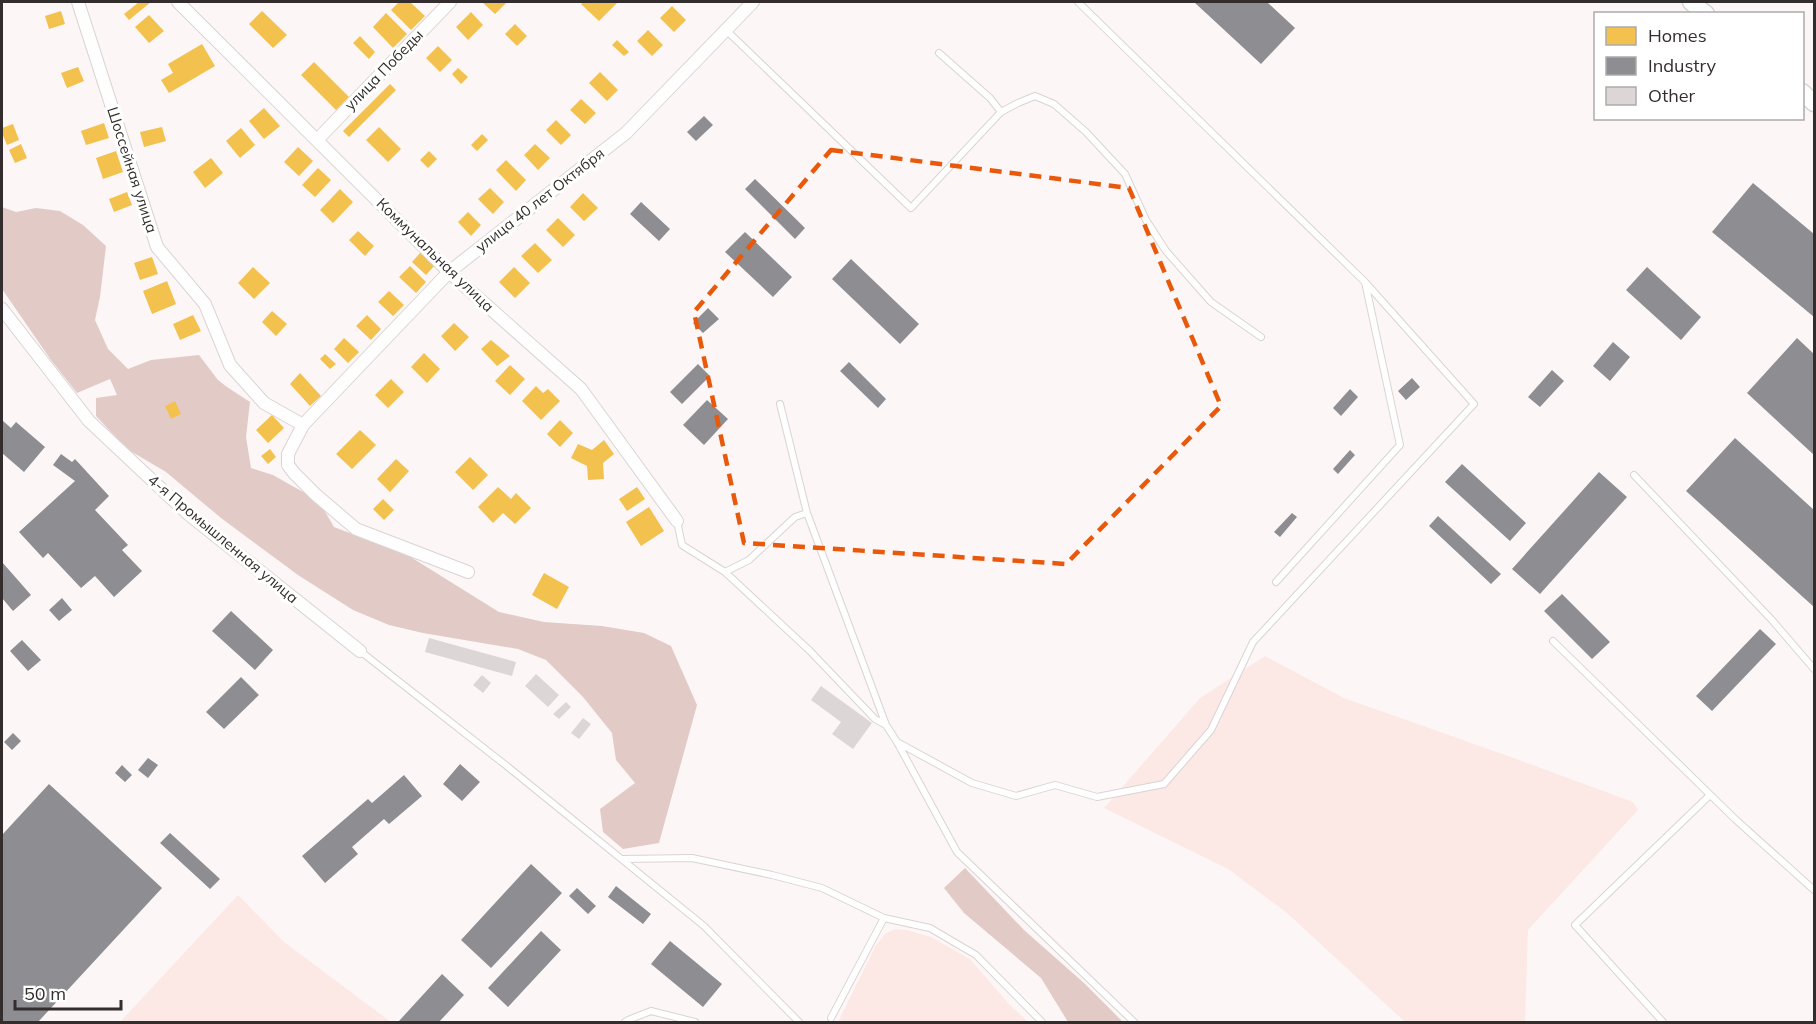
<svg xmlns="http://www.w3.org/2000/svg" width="1816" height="1024" font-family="Mulish,sans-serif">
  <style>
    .green { fill: #fce9e6 }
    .forest { fill: #e2cac7 }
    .homes { fill: #f2c14e }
    .industry { fill: #8d8d92 }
    .building { fill: #dcd7d6 }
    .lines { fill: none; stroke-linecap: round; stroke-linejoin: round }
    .service-casing { stroke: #d9d4d3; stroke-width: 8 }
    .minor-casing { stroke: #d9d4d3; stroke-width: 14 }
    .secondary-casing { stroke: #d9d4d3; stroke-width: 19 }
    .service { stroke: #fffefe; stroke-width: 6 }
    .minor { stroke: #fffefe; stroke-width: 12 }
    .secondary { stroke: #fffefe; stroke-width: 16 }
    .marked { fill: none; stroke: #e8590c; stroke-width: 4.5; stroke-dasharray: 12 8; stroke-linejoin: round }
    .labels { text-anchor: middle; stroke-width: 6; stroke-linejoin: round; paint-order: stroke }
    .street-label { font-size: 15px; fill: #332e2d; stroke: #fff }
  </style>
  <rect width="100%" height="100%" fill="#fcf7f6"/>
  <path class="green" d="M1265,656L1344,698L1511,757L1633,802L1638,810L1528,930L1525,1022H1405L1287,913L1228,869L1104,808L1200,698Z
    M238,895L283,941L391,1022H120Z
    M896,929L907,930L931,937L970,959L1008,1003L1028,1022H838L876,945L886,933Z"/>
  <path class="forest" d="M2,207L16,212L36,208L60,211L83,225L106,246L100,297L95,320L108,349L128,369L151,360L199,355L218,380L227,387L250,402L246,437L251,468L273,475L319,501L334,527L409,556L499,612L544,622L602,626L644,633L671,646L697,705L659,843L623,849L603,832L600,809L635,783L616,760L612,733L583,697L546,660L518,649L423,633L389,625L353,610L298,575L221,518L166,472L127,449L96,416V398L117,395L110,379L77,393L51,360L2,289Z
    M965,868L1024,930L1084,983L1123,1022H1068L1041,978L964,913L944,888Z"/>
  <path class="homes" d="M139,2H151L129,20L124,14Z
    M399,2H410L425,16L411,30L391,10Z
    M482,2H507L495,14Z
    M583,2H618L599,21L581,4Z
    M672,6L686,20L674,32L660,18Z
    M61,11L65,24L49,29L45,16Z
    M262,11L287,35L273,48L249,24Z
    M471,12L483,25L468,40L456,27Z
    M386,13L407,34L393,48L373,27Z
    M149,15L164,31L149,43L135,27Z
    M515,24L527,36L517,46L505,34Z
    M648,30L663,45L652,56L637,41Z
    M360,36L375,52L369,59L353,43Z
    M617,40L629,52L624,56L612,45Z
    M202,44L215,66L169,93L161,80L173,73L168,64Z
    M438,46L452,60L440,72L426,58Z
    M314,62L349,97L336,110L301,75Z
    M78,67L84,81L67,88L61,73Z
    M458,68L468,77L461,84L452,74Z
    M600,72L618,90L607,101L589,83Z
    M390,84L396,90L349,137L343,131Z
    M581,99L596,113L585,124L570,110Z
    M264,108L280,126L264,139L249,121Z
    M556,120L571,135L561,145L546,130Z
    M104,123L109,138L86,145L81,131Z
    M13,124L19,140L7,145L2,133V128Z
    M162,127L166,141L144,147L140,132Z
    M379,127L401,149L388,162L366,140Z
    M241,128L255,145L240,158L226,141Z
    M482,134L488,140L477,151L471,145Z
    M21,144L27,158L15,163L9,150Z
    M535,144L550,158L538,170L524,155Z
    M298,147L313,161L299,176L284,162Z
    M116,151L123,172L103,179L96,158Z
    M429,151L437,159L428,168L420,160Z
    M211,158L223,173L205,188L193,172Z
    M506,160L526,180L516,191L496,170Z
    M318,168L331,180L315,197L302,185Z
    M490,188L504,202L493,214L478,199Z
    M340,189L353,202L333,223L320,210Z
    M127,192L132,205L114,212L109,199Z
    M583,193L598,208L584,221L570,207Z
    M468,212L481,225L471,236L458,222Z
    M558,218L575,235L563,247L546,230Z
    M358,231L374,246L365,256L349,240Z
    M535,243L552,260L538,273L521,256Z
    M421,252L435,265L426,275L412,262Z
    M152,257L158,274L140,280L134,263Z
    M410,266L426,282L416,293L399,277Z
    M253,267L270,283L254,299L238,283Z
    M514,267L530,283L515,298L499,282Z
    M167,281L176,304L152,314L143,291Z
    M389,291L404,305L393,316L378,302Z
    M272,311L287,324L276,336L262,322Z
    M193,315L201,331L180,340L173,324Z
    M367,315L381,329L371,340L356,326Z
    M454,323L469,337L455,351L441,336Z
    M344,338L359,352L348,363L334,349Z
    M491,340L510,356L497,366L481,349Z
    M424,353L440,369L427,383L411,367Z
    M325,354L336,364L330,369L320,359Z
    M510,365L525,379L510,395L495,381Z
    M300,373L321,396L310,406L290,384Z
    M391,379L404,392L388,408L375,395Z
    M536,386L543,393L548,389L560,401L541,420L522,401Z
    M175,401L181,414L171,419L165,406Z
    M272,415L284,428L268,443L256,430Z
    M560,420L573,433L560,447L547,434Z
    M360,430L376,445L352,469L336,454Z
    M604,440L614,454L603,463L604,479L588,480L587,466L571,458L578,444L592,450Z
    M270,449L276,457L268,464L261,456Z
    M470,457L488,475L473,490L455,472Z
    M396,459L409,471L390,492L377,479Z
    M498,487L511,499L516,493L531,508L515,524L503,513L493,523L478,507Z
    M637,487L645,499L627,511L619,499Z
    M383,499L394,510L384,520L373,509Z
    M649,507L664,531L641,546L626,522Z
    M544,573L569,587L557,609L532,595Z"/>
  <path class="industry" d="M1194,2H1267L1295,28L1261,64Z
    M704,116L713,125L696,141L687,132Z
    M755,179L805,228L795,239L745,189Z
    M1753,183L1814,234V317L1712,232Z
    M641,202L670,229L659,241L630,214Z
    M745,232L792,277L773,297L725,252Z
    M851,259L919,324L900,344L832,279Z
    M1647,267L1701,317L1681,340L1626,290Z
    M708,308L719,319L703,333L693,323Z
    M1797,338L1814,354V455L1747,393Z
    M1613,342L1630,357L1610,381L1593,366Z
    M849,362L886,399L878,408L840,371Z
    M698,364L710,376L682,404L670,392Z
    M1552,370L1564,381L1540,407L1528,397Z
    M1412,378L1420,387L1406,400L1398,391Z
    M1350,389L1358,397L1341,416L1333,408Z
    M707,400L728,419L704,445L683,425Z
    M2,420L11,428L16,422L45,447L24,472L2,453Z
    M1735,438L1814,510V607L1686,491Z
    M1350,450L1355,455L1338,474L1333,469Z
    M61,454L72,462L75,459L109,496L95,510L128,545L122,550L142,571L114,597L95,576L81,588L48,553L43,558L19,532L75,481L53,465Z
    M1462,464L1526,523L1510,541L1445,482Z
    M1599,472L1627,497L1540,594L1512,569Z
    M1292,513L1297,517L1280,537L1274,532Z
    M1438,516L1501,574L1491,584L1429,526Z
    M2,562L31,595L13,611L2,598Z
    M1562,594L1610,642L1592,659L1544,611Z
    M62,598L72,610L59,621L49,610Z
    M231,611L273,650L255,670L212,631Z
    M1760,629L1776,644L1712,711L1696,696Z
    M22,640L41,660L28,671L10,651Z
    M241,677L259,695L224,729L206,712Z
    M13,733L21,741L12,750L4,742Z
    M148,758L158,765L148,778L138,770Z
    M460,764L480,782L462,801L443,784Z
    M122,765L132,775L125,782L115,773Z
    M404,775L422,796L389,824L384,819L352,847L358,854L325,883L302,856L368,799L372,803Z
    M49,784L162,888L38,1022H2V835Z
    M170,833L220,879L210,889L160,843Z
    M531,864L562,893L491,968L461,940Z
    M616,886L651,914L643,924L608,897Z
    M577,888L596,906L588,914L569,896Z
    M541,931L561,950L508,1007L488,988Z
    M670,941L722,984L703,1007L651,964Z
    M442,974L464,995L439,1022H401L399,1021Z"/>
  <path class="building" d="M429,638L516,662L512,676L425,652Z
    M536,674L559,695L548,707L525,686Z
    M482,675L491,683L483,693L473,685Z
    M821,686L872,723L853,749L832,734L841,722L811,700Z
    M566,702L571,707L559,719L553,714Z
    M583,718L591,724L579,739L571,733Z"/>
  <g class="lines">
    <g class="service-casing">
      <path id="service" d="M1078,2L1365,282L1400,445L1276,582
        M726,30L911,208L1001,112L1018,103L1035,96L1054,104L1086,132L1125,174L1146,220L1166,251L1211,302L1261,337
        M939,53L990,98L1001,112
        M780,404L807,513L886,725
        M1634,475L1771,619L1814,669
        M677,521L682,545L725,572L810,651L875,719L886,725L897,742L972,783L1016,796L1055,785L1097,797L1164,784L1211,730L1253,642L1474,404L1365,282
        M725,572L749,560L795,517L807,513
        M1553,641L1735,819L1814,890
        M360,651L508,767L704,926L799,1022
        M897,742L957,852L1134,1022
        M622,859L692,858L772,875L822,888L884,918
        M831,1018L884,918L930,928L976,955L1042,1022
        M625,1022L628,1020L651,1011L695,1022
        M1663,1022L1575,925L1710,795"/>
    </g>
    <g class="minor-casing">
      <path id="minor" d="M78,2L157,247L205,304L230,365L264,403L303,425L288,454V465L294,473L315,494L356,529L468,572
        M178,2L449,272L581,389L677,521
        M318,139L450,2
        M2,309L89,421L187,513L360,651
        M303,425L449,272L626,133L753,2"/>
    </g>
    <g class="secondary-casing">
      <path id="secondary" d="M1691,2L1706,14
        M1802,92L1814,103"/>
    </g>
    <use href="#service" class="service"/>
    <use href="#minor" class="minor"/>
    <use href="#secondary" class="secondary"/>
  </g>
  <path class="marked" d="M831,150L1129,188L1221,406L1066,564L744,543L694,312Z"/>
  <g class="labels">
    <g class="street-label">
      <text transform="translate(384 70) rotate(-46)" y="5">улица Победы</text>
      <text transform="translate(132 170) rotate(72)" y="5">Шоссейная улица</text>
      <text transform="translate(540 200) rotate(-38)" y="5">улица 40 лет Октября</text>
      <text transform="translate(435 255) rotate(44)" y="5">Коммунальная улица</text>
      <text transform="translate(223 539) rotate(40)" y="5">4-я Промышленная улица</text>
    </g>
  </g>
  <rect width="1816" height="1024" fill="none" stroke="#332e2d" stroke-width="6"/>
  <rect x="1594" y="12" width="210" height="108" fill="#ffffff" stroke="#adabab" stroke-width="1.5"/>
  <rect x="1606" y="27" width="30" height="18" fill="#f2c14e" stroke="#adabab" stroke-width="1.5"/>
  <text x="1648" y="42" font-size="18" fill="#332e2d">Homes</text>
  <rect x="1606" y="57" width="30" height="18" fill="#8d8d92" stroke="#adabab" stroke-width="1.5"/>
  <text x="1648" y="72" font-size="18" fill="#332e2d">Industry</text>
  <rect x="1606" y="87" width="30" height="18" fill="#dcd7d6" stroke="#adabab" stroke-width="1.5"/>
  <text x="1648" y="102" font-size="18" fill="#332e2d">Other</text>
  <path d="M15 1000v9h106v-9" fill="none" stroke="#332e2d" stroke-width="3"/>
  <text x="24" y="1000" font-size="18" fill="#332e2d" stroke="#ffffff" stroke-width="4.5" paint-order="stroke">50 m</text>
</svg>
